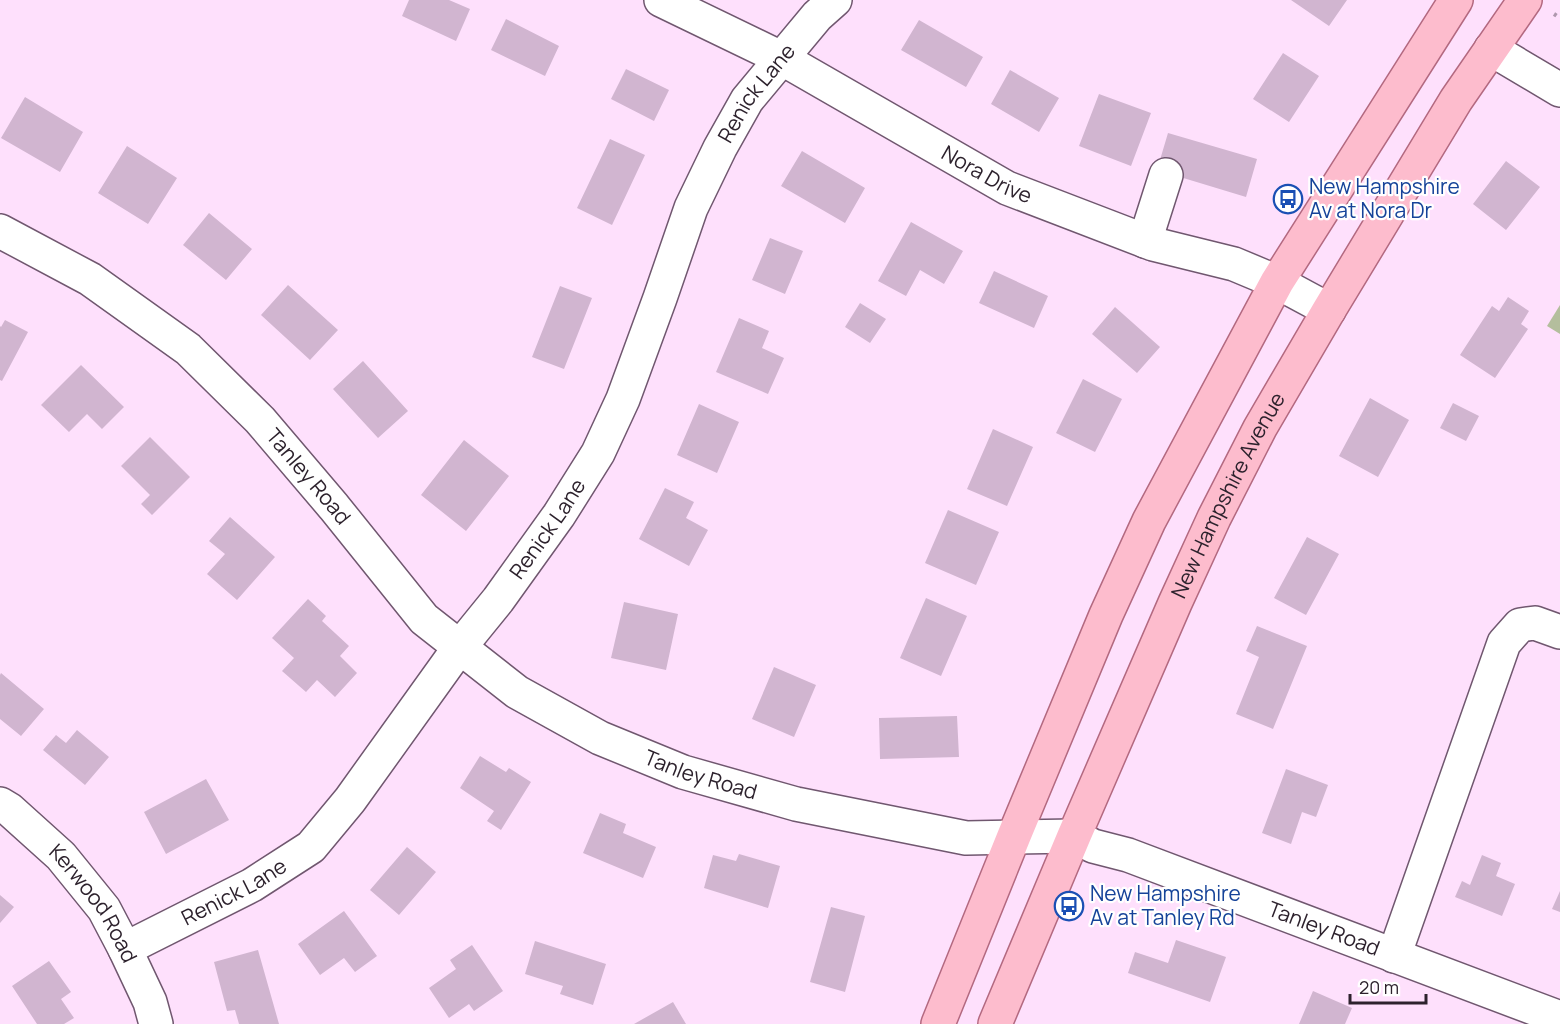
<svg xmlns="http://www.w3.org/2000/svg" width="1560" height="1024" font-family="Manrope,sans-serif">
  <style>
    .green { fill: #b4be9d }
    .building { fill: #d1b5d0 }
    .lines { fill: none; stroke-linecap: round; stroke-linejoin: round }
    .minor-casing { stroke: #70576f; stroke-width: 36 }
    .major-casing { stroke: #b36980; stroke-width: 36 }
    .path { stroke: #ae97ad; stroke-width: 4; stroke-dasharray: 3 4.5; stroke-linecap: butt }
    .minor { stroke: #fff; stroke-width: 33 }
    .major { stroke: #fdbccd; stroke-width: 33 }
    .labels { text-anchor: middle; stroke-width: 4.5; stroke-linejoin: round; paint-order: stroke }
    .street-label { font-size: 21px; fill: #2d222d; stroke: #fff }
    .transit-label { font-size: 21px; fill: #164399; stroke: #fff; text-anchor: start }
  </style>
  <rect width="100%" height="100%" fill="#fee0fc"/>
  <path class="green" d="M1560,305V334L1547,326Z"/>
  <path class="building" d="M409,0H449L470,9L456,41L402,16Z
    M1291,0H1347L1329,26Z
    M506,19L559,46L545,76L491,50Z
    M919,20L983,57L966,87L901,50Z
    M1283,53L1319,76L1289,122L1253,99Z
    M626,69L669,90L654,121L611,99Z
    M1010,70L1059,98L1039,132L991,104Z
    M1099,94L1151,113L1131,166L1079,146Z
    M25,97L83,132L60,172L1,138Z
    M1168,133L1257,159L1246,197L1157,170Z
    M610,139L645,155L612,225L577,208Z
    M127,146L177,178L148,224L98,193Z
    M802,151L865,188L845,223L781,186Z
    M1506,161L1540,187L1506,230L1473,204Z
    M209,213L252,249L226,280L183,245Z
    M911,222L963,251L944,284L920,270L906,296L878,281Z
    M770,238L803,251L785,294L752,280Z
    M994,271L1048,296L1034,328L979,303Z
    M288,285L338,330L310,360L261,315Z
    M560,286L592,298L564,369L532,357Z
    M1508,297L1529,311L1521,324L1528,329L1495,378L1460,355L1492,306L1499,311Z
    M860,303L886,319L870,343L845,327Z
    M1115,307L1160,347L1137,373L1092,334Z
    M739,318L769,331L762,348L784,358L768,394L716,372Z
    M5,320L28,332L2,381L0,380V326L1,327Z
    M363,361L408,411L378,438L333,389Z
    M81,365L124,407L102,429L87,414L69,432L41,405Z
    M1083,379L1122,399L1095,452L1056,433Z
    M1370,398L1409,420L1378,477L1339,456Z
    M1453,403L1479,416L1466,441L1440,428Z
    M699,404L739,422L717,473L677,455Z
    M993,429L1033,447L1007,506L967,489Z
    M150,437L190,477L152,515L141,504L150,495L121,466Z
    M464,440L509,476L466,531L421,495Z
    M665,488L694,502L686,518L708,530L689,566L639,539Z
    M948,510L999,532L976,585L925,563Z
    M230,517L275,557L237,600L207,574L225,554L209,541Z
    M1307,537L1339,554L1306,615L1274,598Z
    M926,598L967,616L941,676L900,658Z
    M308,599L326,616L322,621L349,646L340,656L357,673L335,697L317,680L306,692L282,671L294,658L272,638Z
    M624,602L678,614L666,670L611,658Z
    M1257,626L1307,646L1273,729L1236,714L1259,657L1246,651Z
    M774,667L816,685L794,737L752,719Z
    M1,673L44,709L21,736L0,719V675Z
    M957,716L959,757L880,759L879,718Z
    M77,730L109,757L85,785L43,750L56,735L66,743Z
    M480,756L506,772L509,768L531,782L501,830L487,821L494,811L460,788Z
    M1286,769L1328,785L1316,817L1302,812L1291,844L1262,833Z
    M206,779L229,820L166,854L144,812Z
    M600,813L626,824L623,833L656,847L643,878L583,853Z
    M407,847L436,872L399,915L370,890Z
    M739,854L780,866L768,908L704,888L713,855L736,861Z
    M1482,855L1501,863L1496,876L1515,884L1502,916L1455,897L1462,881L1470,885Z
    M1560,891V912L1552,909Z
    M0,895L14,907L0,923Z
    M831,907L865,916L845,992L810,982Z
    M344,911L377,956L355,972L344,958L320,975L298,944Z
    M1176,940L1226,957L1210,1002L1128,973L1135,952L1168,963Z
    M535,941L606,964L593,1005L560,994L563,986L525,974Z
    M472,945L503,991L474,1011L469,1004L449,1018L429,988L456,969L450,960Z
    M258,950L279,1024H239L235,1010L227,1011L214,962Z
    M49,961L71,992L61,999L74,1018L64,1024H37L12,986Z
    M1313,991L1352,1008L1345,1024H1299Z
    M673,1002L686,1024H634Z"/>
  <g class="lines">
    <g class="minor-casing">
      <g id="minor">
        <path id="s1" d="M661,0L781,58L1007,188L1153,244L1234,264L1277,282L1329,310"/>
        <path d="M1491,49L1560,90"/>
        <path id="s2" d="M0,231L90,279L188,349L260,420L334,507L424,619L517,692L600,738L683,772L796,804L966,838L1074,836L1093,846L1128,855L1560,1018"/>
        <path d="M1145,241L1166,175"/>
        <path id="s3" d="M0,804L10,810L61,856L104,909L125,949L150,1002L156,1024"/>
        <path id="s4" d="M125,949L252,885L311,847L350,800L459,648L498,600L559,515L598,453L623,399L660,298L691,208L720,148L747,100L817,16L835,0"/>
        <path d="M1394,956L1504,643L1520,625L1535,623L1560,632"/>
      </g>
    </g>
    <g class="major-casing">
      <g id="major">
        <path d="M938,1024L1014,836L1106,615L1149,521L1277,282L1456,0"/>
        <path id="s5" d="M995,1024L1074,836L1175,603L1214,518L1260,428L1329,310L1456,100L1525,0"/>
      </g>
    </g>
    <path class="path" d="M1554,14L1560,18"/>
    <use href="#minor" class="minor"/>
    <use href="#major" class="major"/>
  </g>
  <defs>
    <g id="bus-ring" transform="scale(1.5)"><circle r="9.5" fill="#fff" stroke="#1a4fb4" stroke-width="1.5"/><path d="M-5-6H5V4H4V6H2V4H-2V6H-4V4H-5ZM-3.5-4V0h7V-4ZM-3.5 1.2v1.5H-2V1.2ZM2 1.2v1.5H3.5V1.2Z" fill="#1a4fb4"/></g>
  </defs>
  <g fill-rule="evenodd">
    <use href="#bus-ring" x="1288" y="199"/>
    <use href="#bus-ring" x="1069" y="906"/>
  </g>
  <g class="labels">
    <g class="street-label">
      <text dy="7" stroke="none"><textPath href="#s4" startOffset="1095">Renick Lane</textPath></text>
      <text dy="7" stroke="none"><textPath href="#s1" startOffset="370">Nora Drive</textPath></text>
      <text dy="7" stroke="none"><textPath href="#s2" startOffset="398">Tanley Road</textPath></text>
      <text dy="7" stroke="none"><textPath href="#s5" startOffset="578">New Hampshire Avenue</textPath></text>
      <text dy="7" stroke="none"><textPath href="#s4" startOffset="609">Renick Lane</textPath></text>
      <text dy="7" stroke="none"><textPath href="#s2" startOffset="902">Tanley Road</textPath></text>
      <text dy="7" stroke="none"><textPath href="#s4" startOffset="123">Renick Lane</textPath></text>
      <text dy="7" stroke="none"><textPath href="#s3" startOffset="138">Kerwood Road</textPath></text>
      <text dy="7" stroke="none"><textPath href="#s2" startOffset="1550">Tanley Road</textPath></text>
    </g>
    <g class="transit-label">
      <text x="1309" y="194">New Hampshire<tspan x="1309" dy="24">Av at Nora Dr</tspan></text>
      <text x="1090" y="901">New Hampshire<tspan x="1090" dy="24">Av at Tanley Rd</tspan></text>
    </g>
  </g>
  <path d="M1350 994v9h76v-9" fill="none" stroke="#2d222d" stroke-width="3"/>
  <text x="1359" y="994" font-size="18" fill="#2d222d" stroke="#ffffff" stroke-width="4.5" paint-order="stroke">20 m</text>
</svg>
